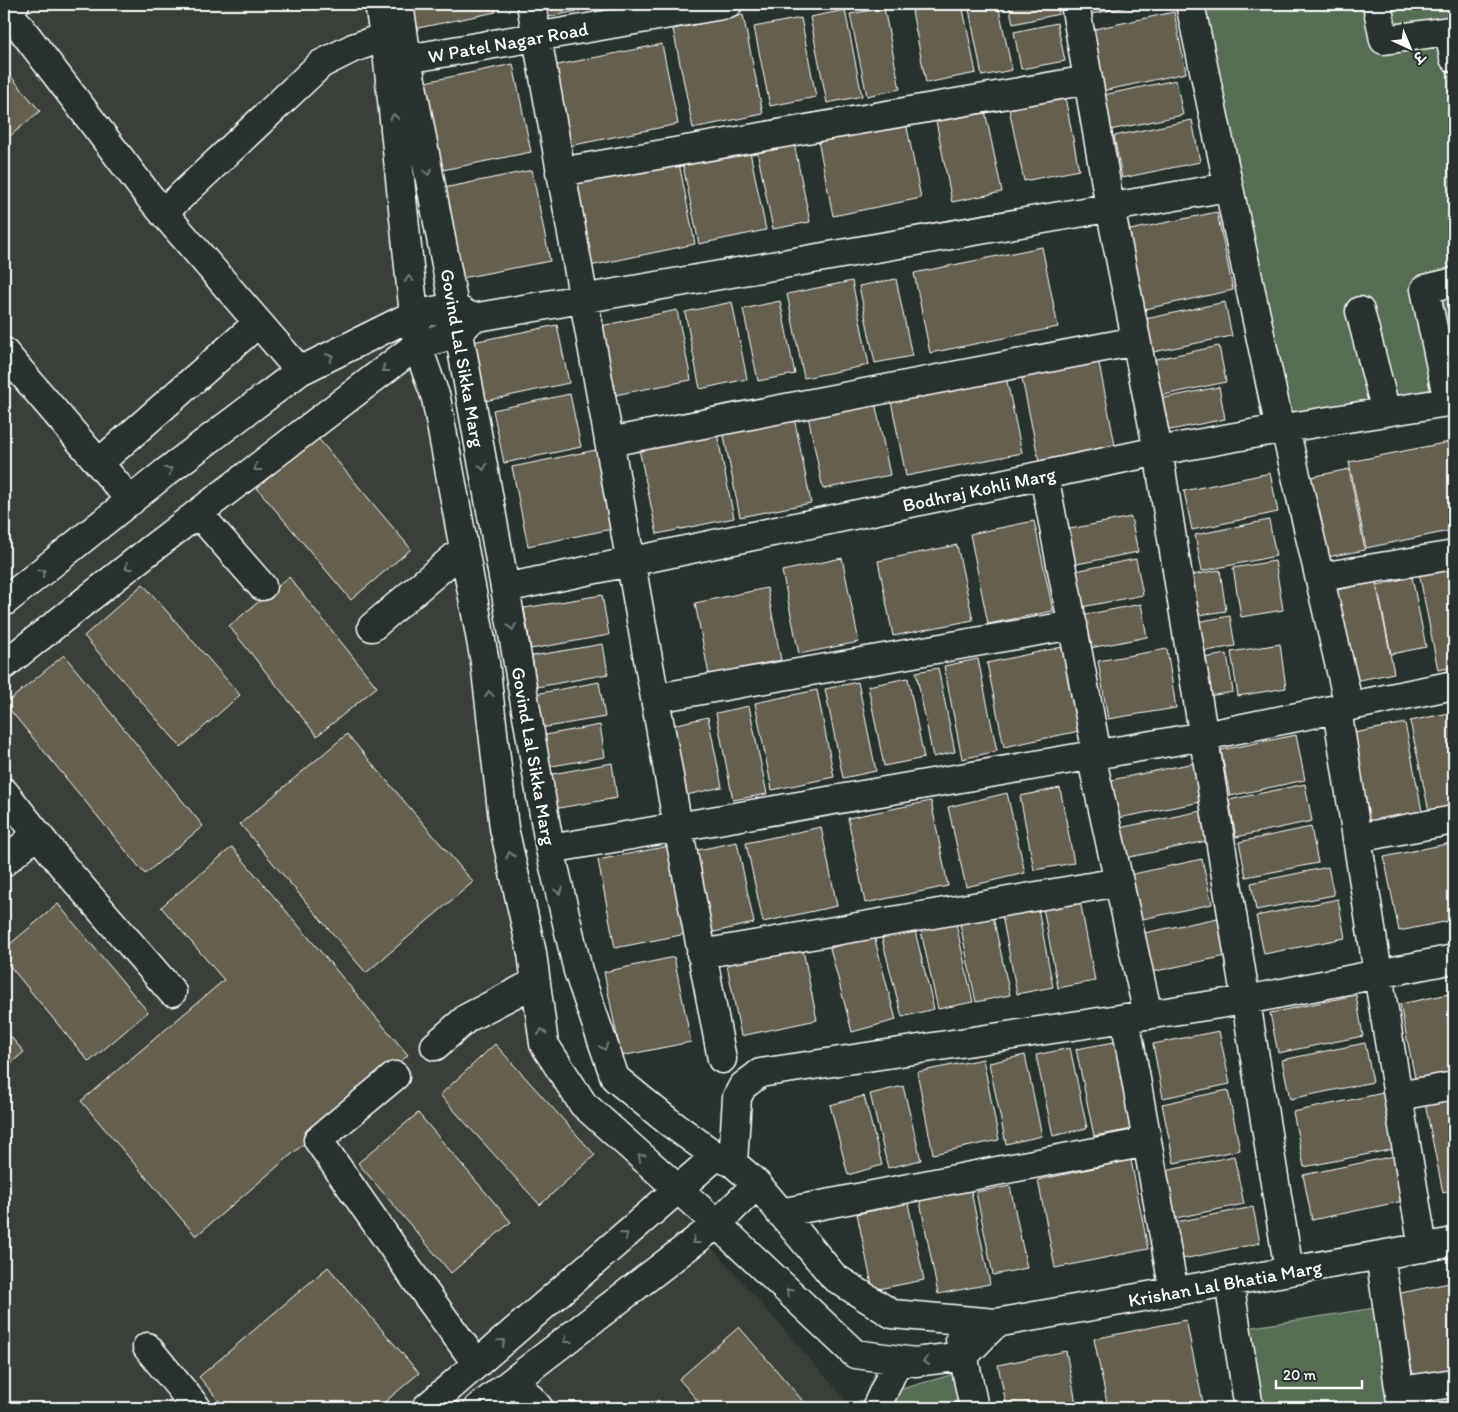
<svg xmlns="http://www.w3.org/2000/svg" width="1458" height="1412" font-family="Itim,'Playpen Sans Deva',sans-serif">
  <style>
    .built { fill: #394037 }
    .green { fill: #576e53; stroke: #abb6a9 }
    .building { fill: #655e4e; stroke: #fff }
    .lines { fill: none; stroke-linecap: round; stroke-linejoin: round }
    .minor-casing { stroke: #fff; stroke-width: 31 }
    .minor { stroke: #26332d; stroke-width: 28 }
    .oneway { stroke: #727a76 }
    .labels { text-anchor: middle; stroke-width: 4.5; stroke-linejoin: round; paint-order: stroke }
    .street-label { font-size: 19px; fill: #fff; stroke: #26332d }
  </style>
  <rect width="100%" height="100%" fill="#26332d"/>
  <filter id="ink" filterUnits="userSpaceOnUse"><feTurbulence type="fractalNoise" baseFrequency=".02" numOctaves="2"/><feDisplacementMap in="SourceGraphic" scale="10" xChannelSelector="R" yChannelSelector="G"/><feConvolveMatrix kernelMatrix="1 2 1 2 8 2 1 2 1" color-interpolation-filters="sRGB"/></filter>
  <g filter="url(#ink)">
    <path class="built" d="M4,4H365L545,1056L849,1404L845,1408H4Z"/>
    <path class="green" d="M1187,4H1454V401L1264,432Z
      M1381,1307L1397,1408H1253L1240,1329Z
      M954,1374L960,1408H845L849,1404Z"/>
    <path class="building" d="M408,4H494L496,12L413,29Z
      M547,4H589L590,8L549,17Z
      M947,4H962L976,73L926,83L912,11Z
      M968,4H998L1012,70L982,76Z
      M1009,4H1057L1059,14L1013,24Z
      M1079,4H1141L1082,16Z
      M884,8L900,89L867,96L850,14Z
      M845,10L862,96L827,103L810,17Z
      M1174,12L1186,73L1102,91L1090,30Z
      M743,15L763,114L693,128L673,29Z
      M801,18L816,97L770,106L754,27Z
      M1057,23L1065,61L1021,69L1014,32Z
      M662,44L678,124L564,147L548,67Z
      M513,64L531,152L443,170L425,82Z
      M4,68L40,111L4,141Z
      M1176,80L1183,115L1105,131L1098,96Z
      M1064,92L1079,170L1024,181L1008,104Z
      M984,106L1002,192L952,202L935,116Z
      M904,112L921,198L833,216L816,130Z
      M1192,120L1200,162L1122,178L1114,136Z
      M794,143L810,222L773,229L757,151Z
      M749,147L766,230L699,244L682,161Z
      M678,158L695,244L585,267L567,180Z
      M532,170L550,261L462,278L444,188Z
      M1217,212L1233,290L1141,310L1125,231Z
      M1042,247L1058,327L930,353L914,273Z
      M896,279L912,356L875,363L859,286Z
      M852,281L869,365L804,378L787,294Z
      M780,301L795,374L758,381L743,309Z
      M732,302L747,379L700,389L685,312Z
      M1225,302L1232,336L1148,353L1141,320Z
      M677,310L691,380L615,395L601,326Z
      M557,325L569,383L485,401L473,342Z
      M1219,346L1226,382L1154,397L1147,361Z
      M1097,353L1115,445L1039,461L1020,369Z
      M1004,367L1022,453L906,476L889,391Z
      M1219,387L1225,419L1160,432L1154,400Z
      M570,394L581,447L504,463L493,410Z
      M874,397L890,475L823,489L807,411Z
      M793,412L811,503L740,517L722,426Z
      M717,433L734,518L657,534L639,449Z
      M317,437L411,549L351,600L257,488Z
      M1454,441V530L1366,548L1349,462Z
      M596,450L612,529L528,546L512,467Z
      M1349,469L1365,550L1322,558L1306,478Z
      M1270,473L1278,512L1192,530L1184,491Z
      M1131,517L1138,552L1072,565L1065,530Z
      M1269,520L1276,556L1202,571L1195,535Z
      M1034,521L1053,611L988,624L970,534Z
      M957,545L973,620L893,636L878,561Z
      M842,558L859,642L799,654L782,571Z
      M1136,559L1143,595L1072,609L1065,573Z
      M1275,561L1283,610L1241,617L1233,568Z
      M1454,565V667L1438,670L1419,572Z
      M1220,570L1226,611L1199,615L1192,575Z
      M289,577L377,687L317,736L229,626Z
      M1412,577L1426,647L1391,654L1377,585Z
      M1376,582L1394,673L1350,682L1332,591Z
      M143,584L240,695L181,747L84,636Z
      M767,588L781,660L709,675L695,603Z
      M602,595L609,635L531,649L524,608Z
      M1141,604L1147,637L1085,649L1079,616Z
      M1230,616L1235,646L1201,652L1196,622Z
      M603,644L608,674L537,687L532,656Z
      M1280,644L1286,688L1238,696L1231,652Z
      M1067,646L1084,730L1004,747L987,663Z
      M1167,649L1176,708L1108,719L1098,661Z
      M1227,654L1233,692L1203,697L1197,659Z
      M64,655L203,826L145,874L5,704Z
      M978,659L997,751L962,759L944,666Z
      M938,668L955,752L933,757L916,672Z
      M908,678L924,758L884,766L868,686Z
      M599,682L605,717L535,729L530,695Z
      M858,682L876,771L843,778L825,689Z
      M817,690L834,777L772,790L755,703Z
      M749,706L767,794L733,800L716,713Z
      M1454,712V811L1430,816L1410,721Z
      M708,717L722,787L682,796L668,726Z
      M1405,723L1422,811L1367,822L1349,734Z
      M600,725L605,757L546,767L540,736Z
      M347,734L473,882L366,973L240,824Z
      M1296,735L1305,780L1230,796L1221,750Z
      M612,763L617,798L553,809L547,775Z
      M1194,763L1201,802L1118,818L1111,780Z
      M1305,784L1312,821L1236,837L1229,800Z
      M1060,788L1074,863L1034,870L1020,796Z
      M1007,793L1025,873L966,887L948,807Z
      M931,801L948,886L865,903L848,818Z
      M1201,811L1207,841L1125,858L1119,828Z
      M821,827L837,906L763,922L746,843Z
      M1311,827L1318,863L1246,877L1239,842Z
      M737,842L754,923L710,933L693,851Z
      M1451,843L1454,858V920L1399,931L1384,857Z
      M679,844L696,932L615,948L598,860Z
      M232,847L408,1055L196,1236L81,1101L224,980L161,907Z
      M1202,859L1212,904L1138,920L1129,875Z
      M1328,867L1334,895L1256,910L1251,883Z
      M1079,895L1095,981L1058,988L1042,902Z
      M1338,899L1345,938L1264,954L1256,916Z
      M1037,903L1053,987L1017,994L1001,910Z
      M58,904L148,1012L89,1062L4,959V949Z
      M992,912L1010,995L976,1002L959,919Z
      M1218,918L1226,956L1147,973L1139,934Z
      M955,919L973,1002L938,1009L920,927Z
      M914,927L934,1009L902,1017L881,935Z
      M874,936L896,1020L852,1032L830,948Z
      M802,945L817,1020L741,1036L726,960Z
      M674,957L691,1042L621,1056L604,972Z
      M1454,993V1075L1416,1083L1400,1004Z
      M1356,995L1363,1036L1278,1053L1270,1013Z
      M4,1029L24,1052L4,1069Z
      M1219,1031L1230,1084L1163,1098L1153,1044Z
      M1120,1041L1138,1128L1094,1136L1076,1049Z
      M1365,1043L1373,1082L1290,1099L1282,1060Z
      M495,1044L595,1155L540,1205L440,1095Z
      M1070,1048L1087,1128L1053,1136L1036,1055Z
      M1025,1055L1042,1136L1006,1144L989,1063Z
      M983,1059L999,1140L933,1154L917,1072Z
      M903,1086L921,1160L888,1168L870,1094Z
      M1228,1090L1240,1150L1174,1163L1162,1104Z
      M1383,1093L1394,1149L1304,1167L1293,1112Z
      M864,1096L882,1165L848,1175L830,1105Z
      M1454,1097V1190L1443,1193L1425,1103Z
      M418,1113L511,1222L451,1273L358,1163Z
      M1399,1155L1408,1200L1312,1220L1303,1175Z
      M1234,1156L1244,1204L1171,1219L1161,1172Z
      M1131,1160L1148,1249L1055,1268L1038,1180Z
      M970,1186L990,1284L938,1294L919,1196Z
      M1010,1186L1027,1268L993,1275L976,1192Z
      M908,1203L924,1280L873,1290L857,1214Z
      M1253,1207L1260,1243L1178,1260L1171,1223Z
      M328,1267L419,1373L378,1408H225L199,1377Z
      M1454,1282V1372L1414,1380L1396,1294Z
      M1186,1320L1204,1408H1108L1094,1339Z
      M739,1327L809,1408H704L679,1379Z
      M1066,1351L1077,1408H1007L998,1365Z
      M1454,1389V1408H1427L1424,1396Z
      M658,1400L664,1408H648Z"/>
    <g class="lines">
      <g class="minor-casing">
        <path id="minor" d="M15,4L7,10L148,195L300,371
          M379,4L388,61L417,345L436,398L485,662L504,828L532,953L544,1044L583,1104L717,1224L855,1354L915,1362L964,1356L996,1323
          M399,4L407,59L459,333L505,588L550,849L578,971L615,1078L669,1122L716,1156L733,1163L757,1184L834,1277L892,1314L996,1323L1454,1242
          M531,4L678,827L722,1059
          M1075,4L1110,207L1158,451L1289,1271
          M1190,4L1280,429
          M1377,4L1384,40L1449,31L1454,58
          M407,59L728,4
          M560,172L1088,80
          M163,213L321,64L353,48L385,37
          M1360,311L1386,412
          M472,318L1228,187
          M4,352L131,501
          M1448,402L1425,289L1454,282
          M1285,428L1349,706
          M609,442L1136,341
          M99,463L258,323
          M1044,475L1097,754
          M198,513L262,586
          M1320,577L1454,555
          M505,588L1158,451L1285,428L1454,401
          M4,602L166,472L300,371L413,315L454,307L472,318L459,333L417,345L150,550L4,665
          M372,627L464,549
          M656,698L1073,625
          M1337,709L1378,974L1423,1248
          M1091,755L1148,1015
          M4,792L62,865L172,992
          M1357,838L1454,820
          M550,849L1204,736L1454,685
          M4,862L37,834
          M701,954L1119,882
          M1125,1018L1174,1292
          M435,1046L467,1018L536,982
          M395,1076L318,1140L418,1283L477,1364
          M1398,1096L1454,1086
          M733,1163L737,1097L743,1086L760,1073L1246,1000L1454,959
          M780,1213L1147,1142
          M1380,1255L1402,1408
          M1229,1282L1249,1408
          M960,1339L974,1408
          M147,1347L197,1408
          M515,1380L539,1408
          M1400,1391L1454,1383
          M426,1408L716,1156
          M478,1408L717,1224L757,1184
          M876,1408L898,1360"/>
      </g>
      <use href="#minor" class="minor"/>
    </g>
    <defs><path id="oneway-chevron" d="M-2-3.5L2.5 0L-2 3.5" fill="none" stroke-width="1.6" stroke-linecap="round" stroke-linejoin="round" transform="scale(1.25)"/></defs>
    <g class="oneway">
      <use href="#oneway-chevron" transform="translate(394 117) rotate(-96)"/>
      <use href="#oneway-chevron" transform="translate(428 172) rotate(79)"/>
      <use href="#oneway-chevron" transform="translate(409 279) rotate(-96)"/>
      <use href="#oneway-chevron" transform="translate(330 357) rotate(-27)"/>
      <use href="#oneway-chevron" transform="translate(385 369) rotate(142)"/>
      <use href="#oneway-chevron" transform="translate(483 467) rotate(80)"/>
      <use href="#oneway-chevron" transform="translate(257 468) rotate(142)"/>
      <use href="#oneway-chevron" transform="translate(169 470) rotate(-37)"/>
      <use href="#oneway-chevron" transform="translate(128 567) rotate(142)"/>
      <use href="#oneway-chevron" transform="translate(42 572) rotate(-39)"/>
      <use href="#oneway-chevron" transform="translate(512 627) rotate(80)"/>
      <use href="#oneway-chevron" transform="translate(489 694) rotate(-97)"/>
      <use href="#oneway-chevron" transform="translate(510 855) rotate(-103)"/>
      <use href="#oneway-chevron" transform="translate(559 891) rotate(77)"/>
      <use href="#oneway-chevron" transform="translate(542 1032) rotate(-98)"/>
      <use href="#oneway-chevron" transform="translate(604 1047) rotate(71)"/>
      <use href="#oneway-chevron" transform="translate(641 1157) rotate(-138)"/>
      <use href="#oneway-chevron" transform="translate(625 1235) rotate(-41)"/>
      <use href="#oneway-chevron" transform="translate(695 1241) rotate(142)"/>
      <use href="#oneway-chevron" transform="translate(789 1292) rotate(-137)"/>
      <use href="#oneway-chevron" transform="translate(567 1340) rotate(142)"/>
      <use href="#oneway-chevron" transform="translate(502 1342) rotate(-41)"/>
      <use href="#oneway-chevron" transform="translate(926 1361) rotate(172)"/>
    </g>
  </g>
  <g class="labels">
    <g class="street-label">
      <text transform="translate(508 42) rotate(-10)" y="7">W Patel Nagar Road</text>
      <text transform="translate(463 358) rotate(80)" y="7">Govind Lal Sikka Marg</text>
      <text transform="translate(979 489) rotate(-12)" y="7">Bodhraj Kohli Marg</text>
      <text transform="translate(534 756) rotate(80)" y="7">Govind Lal Sikka Marg</text>
      <text transform="translate(1225 1283) rotate(-10)" y="7">Krishan Lal Bhatia Marg</text>
    </g>
  </g>
  <rect width="1458" height="1412" fill="none" stroke="#26332d" stroke-width="20"/>
  <rect x="10" y="10" width="1438" height="1392" fill="none" stroke="#fff" stroke-width="2" filter="url(#ink)"/>
  <g transform="translate(1410 48) rotate(136)" stroke="#26332d" stroke-width="4" paint-order="stroke">
  <path d="M0-4L9 19L0 12L-9 19Z" fill="#ffffff"/>
  <text y="-8" font-size="14" font-weight="bold" text-anchor="middle" fill="#ffffff">उ</text>
  </g>
  <path d="M1276 1380v8h86v-8" fill="none" stroke="#ffffff" stroke-width="2.5"/>
  <text x="1283" y="1380" font-size="15" fill="#ffffff" stroke="#26332d" stroke-width="4" paint-order="stroke">20 m</text>
</svg>
